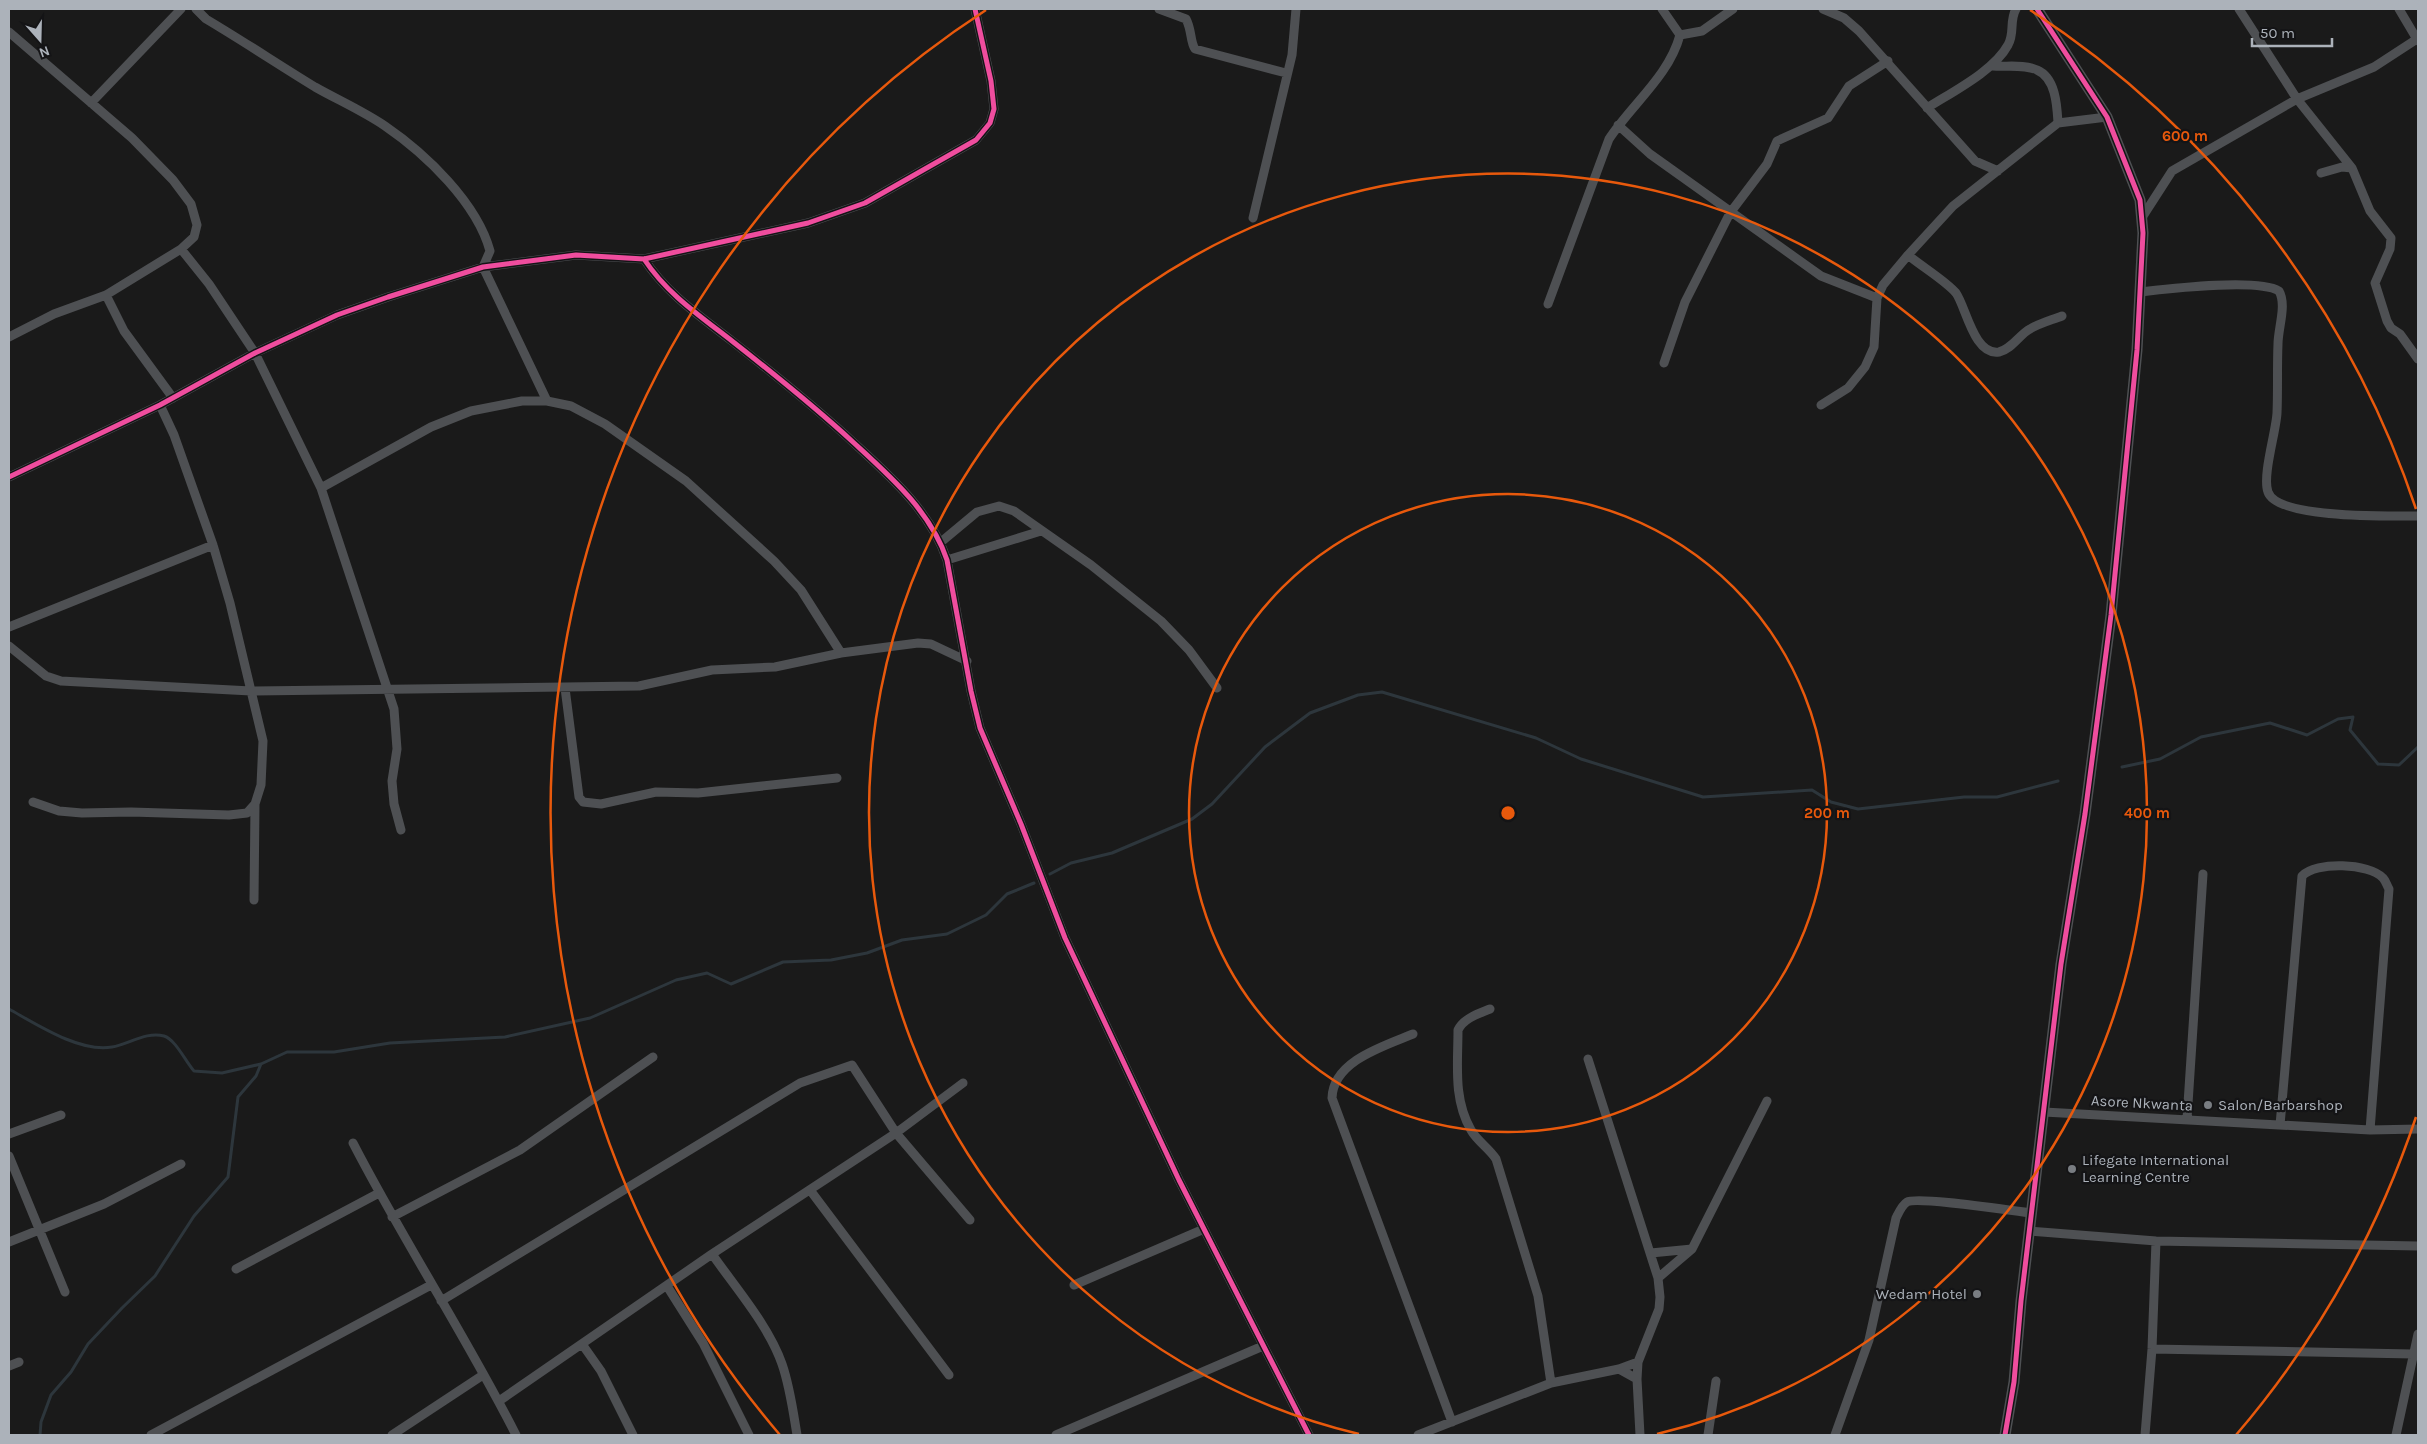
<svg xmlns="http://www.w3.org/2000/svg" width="2427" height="1444" font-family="Karla,sans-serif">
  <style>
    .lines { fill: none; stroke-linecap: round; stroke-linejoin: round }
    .stream { stroke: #2d363c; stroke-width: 3 }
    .minor { stroke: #4e5053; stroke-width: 9 }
    .tertiary { stroke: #4e5053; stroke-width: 11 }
    .cycleway-casing { stroke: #141416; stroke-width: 8 }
    .cycleway { stroke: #ef4d9e; stroke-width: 5 }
    .ring { fill: none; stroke: #e8590c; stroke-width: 2.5 }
    .poi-dot { fill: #797d82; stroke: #141416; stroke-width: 2 }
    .labels { text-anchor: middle; stroke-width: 4.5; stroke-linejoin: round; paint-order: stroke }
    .street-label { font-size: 15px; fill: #acb2ba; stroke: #141416 }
    .poi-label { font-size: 15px; fill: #acb2ba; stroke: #141416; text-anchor: start }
    .centre { fill: #e8590c; stroke: #141416; stroke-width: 2.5 }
    .ring-label { font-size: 15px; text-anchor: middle; font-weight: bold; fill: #e8590c; stroke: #141416; stroke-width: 4.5; stroke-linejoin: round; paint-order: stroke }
  </style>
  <rect width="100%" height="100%" fill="#1a1a1a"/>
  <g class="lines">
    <path class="stream" d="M2122,767L2160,759L2201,737L2270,723L2307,735L2338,719L2353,717L2350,730L2378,764L2399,765L2418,747
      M1050,874L1071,863L1112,853L1192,819L1212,804L1265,747L1310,713L1358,695L1382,692L1536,738L1581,759L1703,797L1812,790L1831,802L1858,809L1964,797H1997L2058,781
      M9,1009C36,1024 80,1053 112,1047C129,1044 147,1031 164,1036C175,1039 186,1062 194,1071L222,1073L261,1064L287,1052H334L390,1043L505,1037L590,1018L676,980L707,973L731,984L783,962L831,960L867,953L902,940L947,934L986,915L1007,894L1034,883
      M40,1435L41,1422L51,1395L71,1372L88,1344L122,1308L155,1276L194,1216L228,1177L238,1097L256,1076L261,1064"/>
    <path class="minor" d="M196,9L206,19C243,41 279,65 315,87C338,100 363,111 385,126C426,154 477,203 490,251L483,267L547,401
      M1159,9L1186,19C1192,30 1190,42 1195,49L1286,73
      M1823,9L1844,18L1859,31L1975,161L1998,171
      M2239,9L2297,99L2352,168L2370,211L2391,238L2390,249L2375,283L2387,321L2391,328L2400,334L2418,359
      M2399,9L2418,41
      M9,32L132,138L173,180L191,204L197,225L194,237L181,249L106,295L54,314L9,337
      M1680,35L1702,31L1733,9
      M1993,66C2006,67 2025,64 2037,70C2056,78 2057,106 2058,123
      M91,103L181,9
      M1927,108C1952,92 1994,71 2008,45C2015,33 2009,21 2016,9
      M1618,125L1650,154L1821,276L1877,298
      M2321,173L2342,167L2352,168
      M2143,216L2172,171L2297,99L2374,67L2417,39
      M1253,218L1292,55L1296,9
      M181,249L209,284L255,353L321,488L394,709L397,749L392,781L394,804L401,830
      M1908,255C1921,266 1946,281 1956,293C1966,307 1974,356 1999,352C2012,349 2020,334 2030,329C2040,323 2052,320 2062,316
      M644,259C667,294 700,316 732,341C774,374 815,407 854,443C891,477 931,512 947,560L971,691L980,728L1021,824L1065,938L1179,1180L1309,1435
      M2140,292C2167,289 2257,278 2279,291C2287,305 2278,328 2278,344C2277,367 2278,390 2277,413C2276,432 2262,476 2268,492C2277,519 2392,516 2418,516
      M106,295L124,331L173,398
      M1548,304L1609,139C1632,104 1669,76 1680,35L1662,9
      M1664,363L1685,302L1730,213L1767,164L1777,141L1828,118L1849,86L1888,61
      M1821,405L1848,388L1865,367L1874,347L1877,298L1883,285L1908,255L1953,206L2058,123L2107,117
      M9,477L160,405L255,353L337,315L388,297L483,267L576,255L644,259L808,223L865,203L976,140L990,123L994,109L991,81L975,9
      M321,488L431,427L471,411L522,401H547L571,406L605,424L686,481L774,561L801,590L841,653
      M941,542L977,512L999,506L1014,511L1091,565L1161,621L1189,650L1217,688
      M947,560L1041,531
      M9,627L213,545
      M9,646L46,676L61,681L251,691L639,686L712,670L775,667L841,653L918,643L931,644L967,661
      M565,688L579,797L583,802L601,804L656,792L698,793L837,778
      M33,802L59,811L82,813L131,812L229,815L247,813L255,804L261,785L263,741L230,603L213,545L174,435L160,405
      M254,900L255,804
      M1490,1009C1478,1014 1464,1018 1458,1030C1458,1064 1453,1099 1471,1130C1477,1141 1489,1148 1496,1159L1538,1296L1551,1383
      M1413,1034C1384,1046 1333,1061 1332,1098L1452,1422
      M1588,1059L1658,1278L1660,1297L1659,1309L1638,1362L1637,1379L1640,1435
      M2044,1112L2370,1130L2418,1129
      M2187,1119L2203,874
      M2280,1125L2302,876C2316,861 2369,863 2383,878C2386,881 2387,886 2389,889L2370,1130
      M9,1134L61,1115
      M353,1143C404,1242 466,1336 516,1435
      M9,1156L65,1292
      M810,1190L949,1375
      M392,1217L520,1150L653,1057
      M2030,1231L2156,1241L2418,1246
      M9,1242L104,1204L181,1164
      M1651,1253L1692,1249
      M712,1254C735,1287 769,1326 782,1364C790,1387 793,1411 797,1435
      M236,1269L379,1193
      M1658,1278L1692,1249L1767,1101
      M1074,1285L1204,1229
      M667,1286L703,1343L749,1435
      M441,1301L800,1083L852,1065L896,1133L970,1220
      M582,1344L601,1371L633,1435
      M2152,1349L2413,1354
      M9,1366L19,1362
      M1619,1369L1637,1379
      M499,1401L712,1254L896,1133L963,1083
      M151,1435L431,1285
      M392,1435L483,1375
      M1056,1435L1263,1346
      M1418,1435L1551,1383L1619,1369L1638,1362
      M1708,1435L1716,1381
      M1835,1435L1869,1340L1896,1218C1899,1212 1902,1205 1907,1202C1917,1196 2013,1211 2032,1213
      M2145,1435L2152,1349L2156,1241
      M2396,1435L2418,1334"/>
    <path class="tertiary" d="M2005,1435L2014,1382L2021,1301L2061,964L2085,814L2111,615L2137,350L2143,233L2140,200L2107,117L2037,9"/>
    <g class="cycleway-casing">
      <path id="cycleway" d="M644,259C667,294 700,316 732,341C774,374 815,407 854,443C891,477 931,512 947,560L971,691L980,728L1021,824L1065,938L1179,1180L1309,1435
        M9,477L160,405L255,353L337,315L388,297L483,267L576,255L644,259L808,223L865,203L976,140L990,123L994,109L991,81L975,9
        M2005,1435L2014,1382L2021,1301L2061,964L2085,814L2111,615L2137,350L2143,233L2140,200L2107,117L2037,9"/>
    </g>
    <use href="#cycleway" class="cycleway"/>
  </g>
  <g class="ring">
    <circle cx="1508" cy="813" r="319"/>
    <path d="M1359 1434A639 639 0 1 1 1657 1434"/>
    <path d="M2416 1117A958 958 0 0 1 2236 1435M780 1435A958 958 0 0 1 986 10M2030 10A958 958 0 0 1 2416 509"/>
  </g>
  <g class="poi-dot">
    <circle cx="2208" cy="1105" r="5"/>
    <circle cx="2072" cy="1169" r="5"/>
    <circle cx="1977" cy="1294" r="5"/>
  </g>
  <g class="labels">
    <g class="street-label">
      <text transform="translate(2142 1103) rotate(3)" y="5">Asore Nkwanta</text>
    </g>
    <g class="poi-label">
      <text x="2218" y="1110">Salon/Barbarshop</text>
      <text x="2082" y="1165">Lifegate International<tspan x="2082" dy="17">Learning Centre</tspan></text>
      <text x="1967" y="1299" text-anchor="end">Wedam Hotel</text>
    </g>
  </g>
  <circle cx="1508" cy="813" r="8" class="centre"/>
  <g class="ring-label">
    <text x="2185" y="141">600 m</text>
    <text x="1827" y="818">200 m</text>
    <text x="2147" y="818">400 m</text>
  </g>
  <rect width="2427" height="1444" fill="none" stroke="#acb2ba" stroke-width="20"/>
  <g transform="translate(40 40) rotate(160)" stroke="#141416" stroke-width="4" paint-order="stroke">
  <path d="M0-4L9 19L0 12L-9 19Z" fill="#acb2ba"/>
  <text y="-8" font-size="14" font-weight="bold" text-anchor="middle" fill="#acb2ba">N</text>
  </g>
  <path d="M2252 38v8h80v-8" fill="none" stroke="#acb2ba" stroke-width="2.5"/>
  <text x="2260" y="38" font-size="15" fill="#acb2ba" stroke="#141416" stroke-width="4" paint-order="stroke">50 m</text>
</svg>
